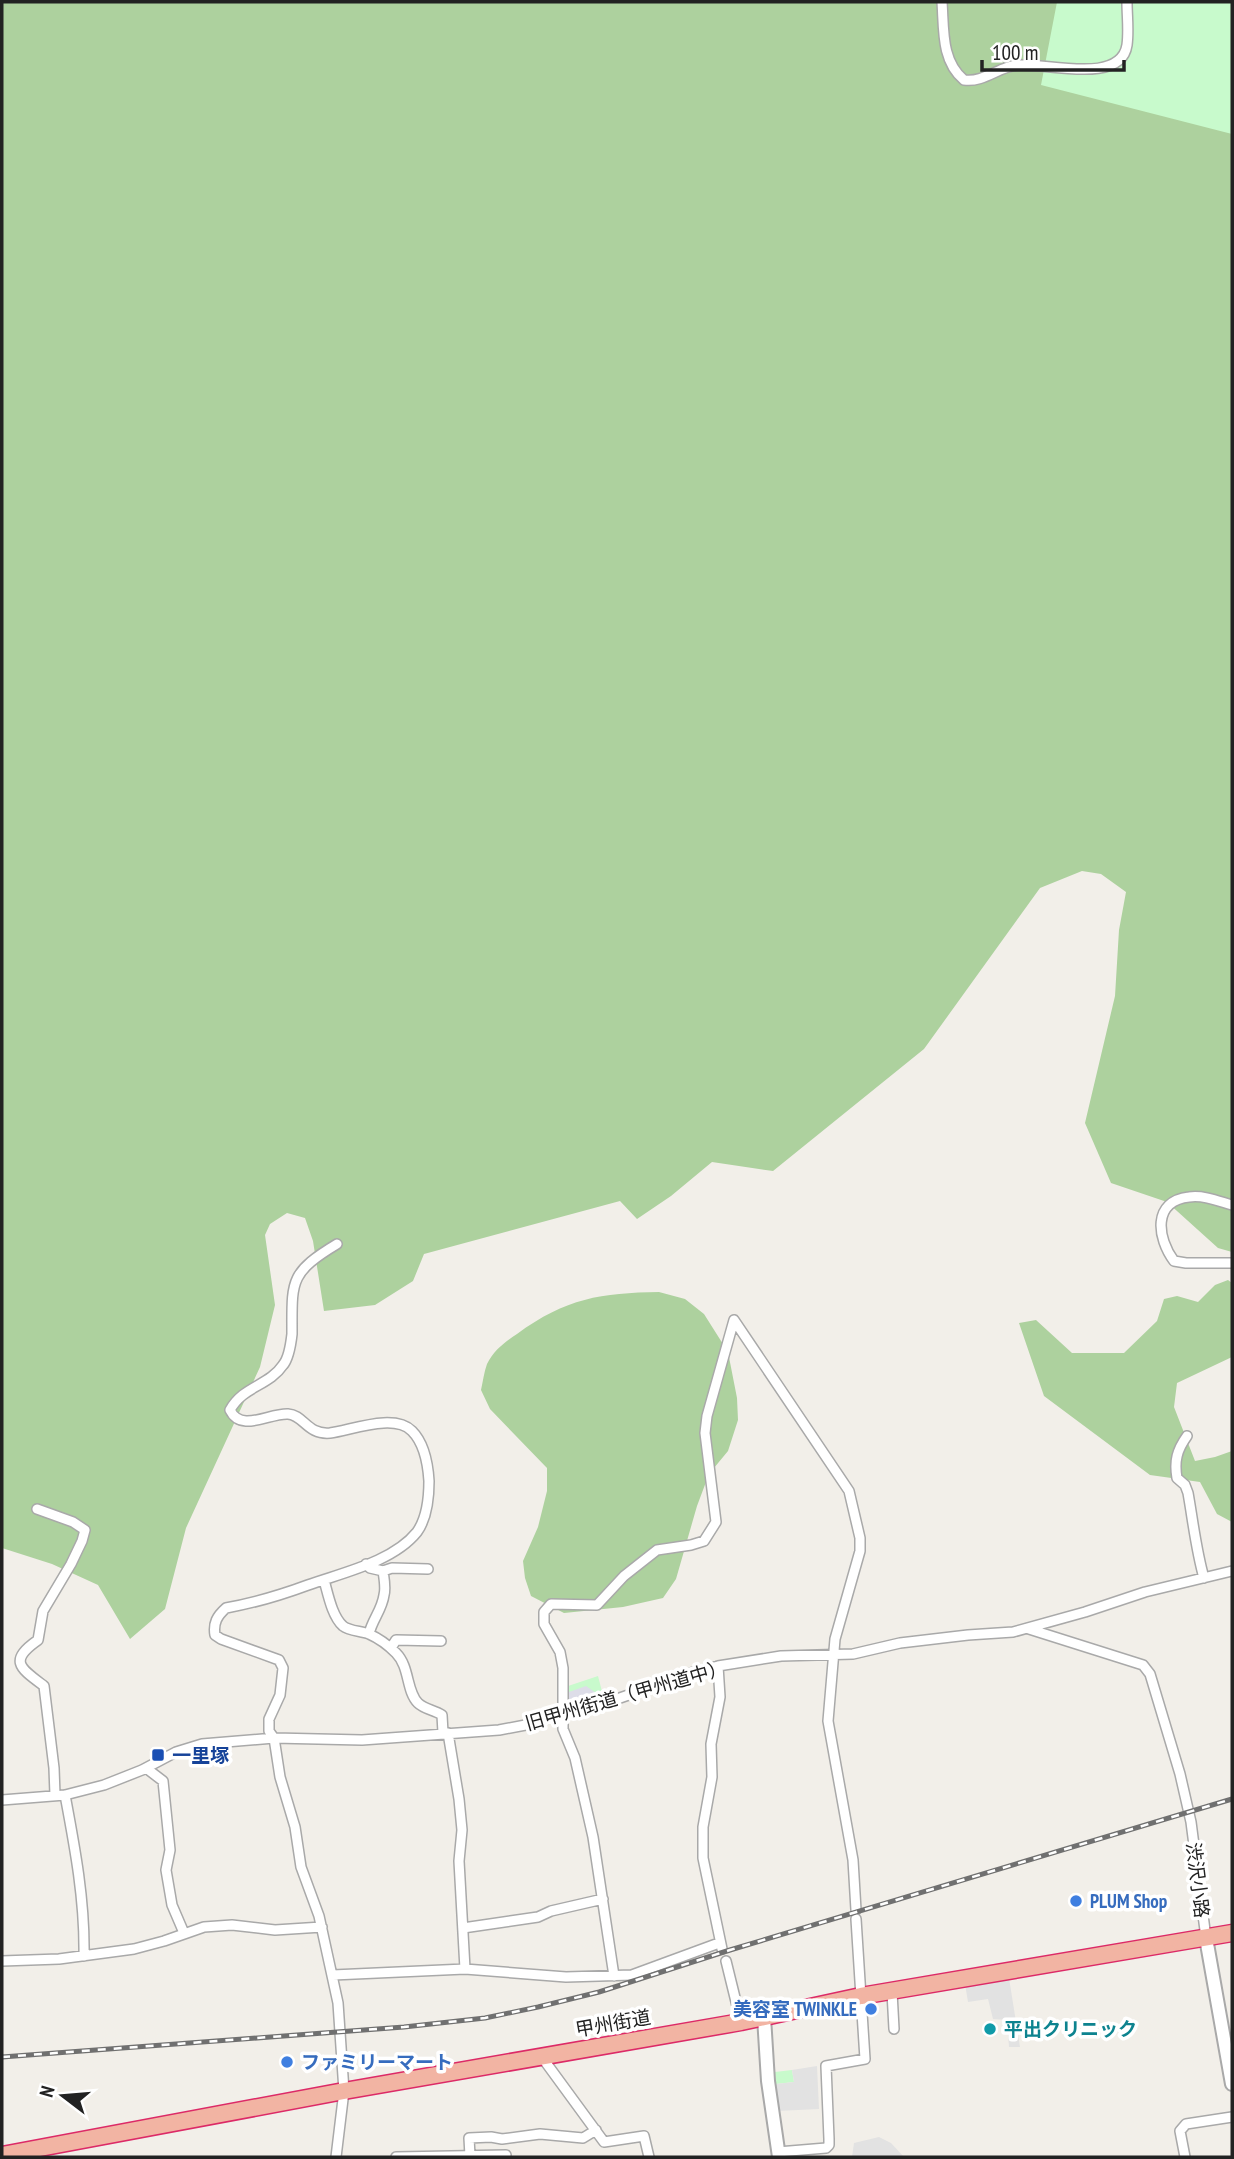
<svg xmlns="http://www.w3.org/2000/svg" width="1234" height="2159" font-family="'PT Sans Narrow','Noto Sans JP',sans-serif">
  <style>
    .forest { fill: #add19e }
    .park { fill: #c8facc }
    .parking { fill: #e2e2e2 }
    .plaza { fill: #dddde8 }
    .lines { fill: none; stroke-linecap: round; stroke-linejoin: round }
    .minor-casing { stroke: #a9a9a9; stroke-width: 12 }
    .tertiary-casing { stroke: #a9a9a9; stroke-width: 16 }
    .trunk-casing { stroke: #dc2a67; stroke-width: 19 }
    .minor { stroke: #fff; stroke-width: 9 }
    .tertiary { stroke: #fff; stroke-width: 12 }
    .trunk { stroke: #f2b4a3; stroke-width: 16 }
    .rail-casing { stroke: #707070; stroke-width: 5 }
    .rail { stroke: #fff; stroke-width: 2.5; stroke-dasharray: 8; stroke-linecap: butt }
    .transit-dot { fill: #1a4fb4; stroke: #fff; stroke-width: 2.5 }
    .shop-dot { fill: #3f7fe0; stroke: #fff; stroke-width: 2.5 }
    .culture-dot { fill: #0f9aa8; stroke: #fff; stroke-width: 2.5 }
    .labels { text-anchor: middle; stroke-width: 7; stroke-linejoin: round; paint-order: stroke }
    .street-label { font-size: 19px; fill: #222; stroke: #fff }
    .transit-label { font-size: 19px; font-weight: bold; fill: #164399; stroke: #fff; text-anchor: start }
    .shop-label { font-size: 19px; font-weight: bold; fill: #366cbe; stroke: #fff; text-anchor: start }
    .culture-label { font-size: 19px; font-weight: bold; fill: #0d838f; stroke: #fff; text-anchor: start }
  </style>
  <rect width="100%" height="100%" fill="#f2efe9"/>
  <path class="forest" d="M2,2H1232V1252L1218,1248L1167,1202L1111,1183L1085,1123L1115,996L1119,930L1126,892L1101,874L1082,871L1040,888L924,1049L773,1171L712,1162L671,1196L637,1219L620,1201L424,1254L413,1281L375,1305L324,1311L313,1241L305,1218L287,1213L270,1224L265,1235L275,1305L260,1367L186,1528L165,1609L130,1639L98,1585L52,1564L2,1548Z
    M1228,1280L1232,1283V1357L1177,1383L1174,1407L1195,1461L1215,1457L1232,1451V1522L1217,1514L1200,1482L1150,1475L1044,1396L1019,1323L1036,1320L1072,1353H1124L1157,1321L1164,1299L1177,1296L1198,1302L1215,1285Z
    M659,1292L685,1299L704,1314L728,1352L737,1398L738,1420L728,1451L709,1474L697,1506L676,1579L663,1598L623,1607L564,1613L531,1596L525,1578L523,1561L538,1527L547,1491V1468L490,1409L481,1390C483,1381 484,1372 487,1364C494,1350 505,1342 517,1334C566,1298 601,1293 659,1292Z"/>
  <path class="park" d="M1057,2H1232V134L1041,85Z
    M598,1676L604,1699L566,1709L565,1687Z
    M792,2070L794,2082L776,2084L775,2072Z"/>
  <path class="parking" d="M1009,1978L1020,2047H1009L1007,2020L993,2019L988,1999L968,2002L965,1984Z
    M817,2066L819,2109L777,2111L776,2084L794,2082L792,2070Z
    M879,2137L891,2143L904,2157H852L854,2143Z"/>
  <path class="plaza" d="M586,1686L599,1695L601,1700L584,1704L581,1702L564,1705L569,1692Z"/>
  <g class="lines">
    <g class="minor-casing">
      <path id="minor" d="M942,2C944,29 941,61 964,80C985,83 1000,65 1020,65C1047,63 1121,85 1127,45C1129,31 1127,16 1127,2
        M1232,1205C1218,1201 1204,1195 1189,1197C1152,1201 1157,1238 1174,1261L1186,1263H1232
        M734,1320L849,1491L860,1538V1551L835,1639L828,1721L853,1860L856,1910
        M1187,1436C1177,1450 1174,1461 1177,1478L1185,1485L1188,1493C1193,1521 1196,1550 1204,1578
        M37,1509L73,1522L85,1530L82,1541L71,1564L43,1611L38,1640C8,1661 20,1668 44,1686L54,1768L55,1795
        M366,1564L370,1568L383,1571C384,1578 386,1588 384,1595C382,1610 372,1620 369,1634
        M383,1571L392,1568L428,1569
        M324,1580C328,1594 332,1616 343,1626C349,1631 361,1631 369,1634C378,1638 389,1646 396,1653C410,1667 406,1691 418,1703C424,1709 434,1710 442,1715L443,1733
        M1029,1629L1143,1665L1150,1674L1180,1774L1191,1822L1206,1938
        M391,1648L396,1640L441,1641
        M718,1666L720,1697L711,1744L712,1777L703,1827V1858L722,1949
        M448,1733L459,1799L462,1830L459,1861L465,1969
        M146,1768L163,1781L170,1850L166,1870L172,1905L184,1933
        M65,1795C75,1848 85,1901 84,1956
        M2,1800L65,1795L104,1785L142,1770L176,1752L202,1744L274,1738L362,1740L499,1730L536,1723L562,1713L617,1699L694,1672L718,1666L781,1656L853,1654L900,1643L968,1635L1013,1632L1085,1612L1145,1592L1232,1571
        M463,1928L538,1917L551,1911L603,1899
        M2,1961L59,1959L134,1949L164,1941L204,1927L232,1925L275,1930L322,1927
        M726,1961L741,2022
        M333,1975L465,1969L566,1977L632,1975L719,1943
        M614,1976L593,1837L575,1758L563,1729V1668L560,1652L544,1624V1612L551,1604L597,1605L624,1576L657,1550L691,1545L704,1541L716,1522L705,1433L707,1416L734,1320
        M892,1992L894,2029
        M544,2060L604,2142L644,2136L649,2157
        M778,2152L826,2148L829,2145V2139L826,2066L865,2059L856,1919
        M470,2156L469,2138L491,2137L502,2139L540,2134L583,2138L596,2130
        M336,2157L344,2091L338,2003L319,1916L301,1867L295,1827L280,1777L274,1738L269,1731V1719L280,1695L283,1668L279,1660L221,1639L215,1635C213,1623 217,1616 226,1608C254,1603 281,1595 308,1585C341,1573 393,1562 417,1532C427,1518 429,1498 429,1481C428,1465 424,1443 412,1431C394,1413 352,1430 330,1433C307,1435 304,1415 288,1414C269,1413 241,1433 230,1410C243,1386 269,1386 283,1365C289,1358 291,1343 292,1334C292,1281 289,1273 337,1244
        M396,2157L506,2155
        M1185,2157L1180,2131L1186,2124L1232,2117"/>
    </g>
    <g class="tertiary-casing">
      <path id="tertiary" d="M1206,1938L1232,2084
        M764,2017L768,2081L779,2157"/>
    </g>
    <g class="trunk-casing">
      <path id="trunk" d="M2,2155L344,2091L741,2022L861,1996L1232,1933"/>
    </g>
    <use href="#minor" class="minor"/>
    <use href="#tertiary" class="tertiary"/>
    <use href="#trunk" class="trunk"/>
    <g class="rail-casing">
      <path id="rail" d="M2,2057L404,2027L485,2018L538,2007L599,1992L730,1950L1232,1799"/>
    </g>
    <use href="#rail" class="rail"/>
  </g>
  <rect class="transit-dot" x="151" y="1748" width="14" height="14" rx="3.5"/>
  <g class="shop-dot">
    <circle cx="1076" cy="1901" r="7"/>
    <circle cx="871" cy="2009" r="7"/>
    <circle cx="287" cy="2062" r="7"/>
  </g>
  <circle class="culture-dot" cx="990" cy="2029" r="7"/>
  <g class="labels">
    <g class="street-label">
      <text transform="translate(626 1695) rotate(-16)" y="7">旧甲州街道（甲州道中）</text>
      <text transform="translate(1198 1880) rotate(83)" y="7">渋沢小路</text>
      <text transform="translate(613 2023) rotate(-10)" y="7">甲州街道</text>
    </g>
    <g class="transit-label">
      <text x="172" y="1762">一里塚</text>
    </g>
    <g class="shop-label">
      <text x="1090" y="1908">PLUM Shop</text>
      <text x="857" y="2016" text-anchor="end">美容室 TWINKLE</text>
      <text x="301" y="2069">ファミリーマート</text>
    </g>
    <g class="culture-label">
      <text x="1004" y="2036">平出クリニック</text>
    </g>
  </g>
  <rect width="1234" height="2159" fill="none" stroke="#222222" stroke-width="7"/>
  <g transform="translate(63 2096) rotate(286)" stroke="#ffffff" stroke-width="5" paint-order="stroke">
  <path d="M0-5L12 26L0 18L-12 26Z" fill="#222222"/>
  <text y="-10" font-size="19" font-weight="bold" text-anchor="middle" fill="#222222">N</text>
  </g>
  <path d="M982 60v10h142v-10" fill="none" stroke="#222222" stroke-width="3.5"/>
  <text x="992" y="60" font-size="21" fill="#222222" stroke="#ffffff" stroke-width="5" paint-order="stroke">100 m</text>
</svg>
